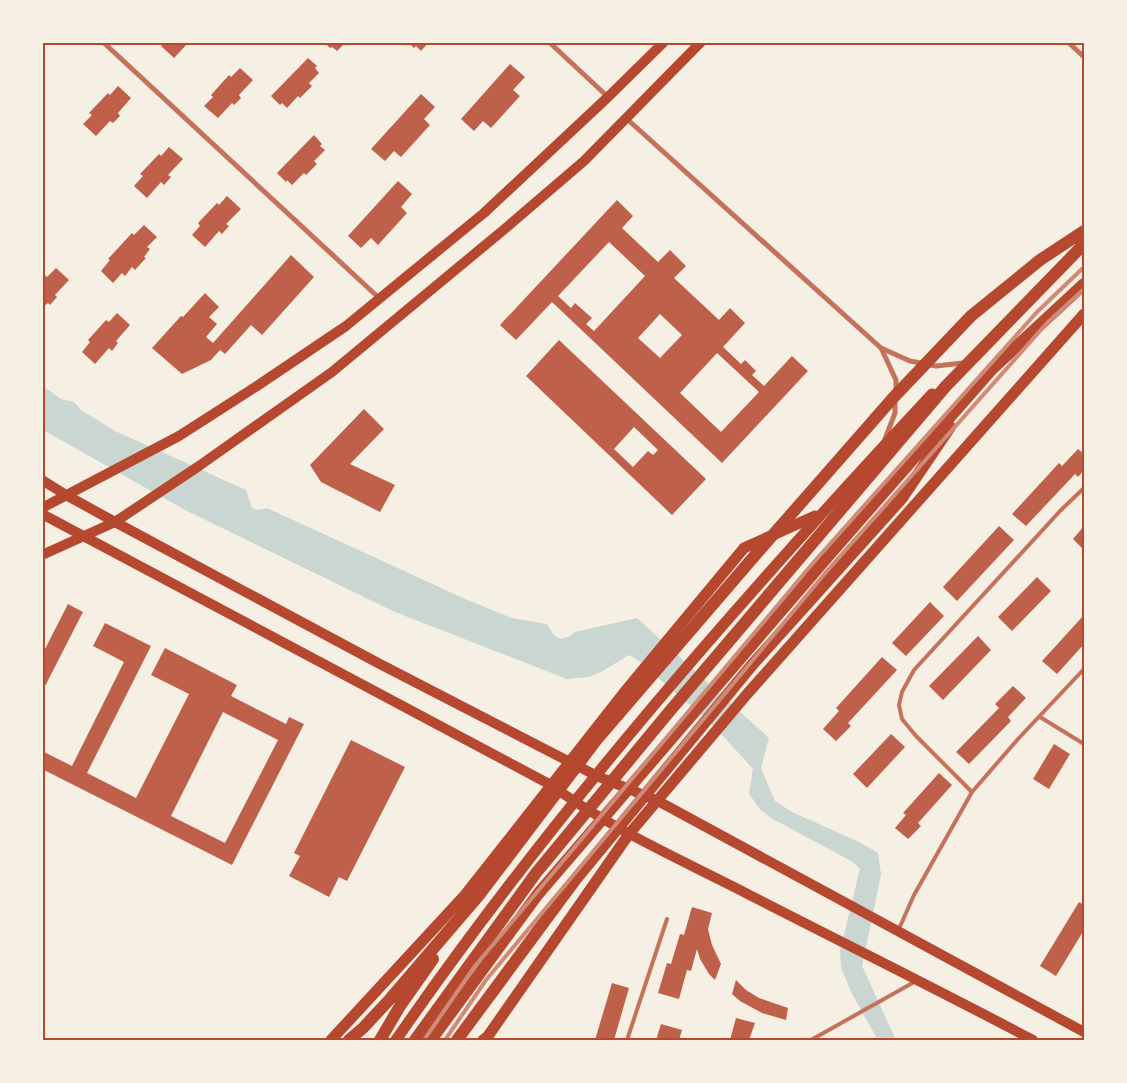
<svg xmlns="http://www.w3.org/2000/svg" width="1127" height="1083" font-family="'Open Sans',sans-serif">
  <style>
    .water { fill: #c9d6d2 }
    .building { fill: #bf614a; fill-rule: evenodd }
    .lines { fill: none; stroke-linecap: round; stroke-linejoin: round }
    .service { stroke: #c5725c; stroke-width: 4 }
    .minor { stroke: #c5725c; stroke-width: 5 }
    .secondary { stroke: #b5482f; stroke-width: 10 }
    .primary { stroke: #b5482f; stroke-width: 11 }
    .trunk { stroke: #b5482f; stroke-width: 12 }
    .rail { stroke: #cf8b77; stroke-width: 4 }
    .neatline { fill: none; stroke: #b5482f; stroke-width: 2 }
  </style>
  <rect width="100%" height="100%" fill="#f6efe4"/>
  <path class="water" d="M43,386L61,399L74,402L81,410L115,431L246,490L252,508L258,510L267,508L465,599L512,618L547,624C555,639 561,644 575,632L637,618L769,738L761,768L775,801L792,812L859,842L878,853L881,875L862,966L896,1040H878L852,994L841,967L840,951L860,869L853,862L771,818L760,809L749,794L753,769L713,725L635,658L629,655L601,672L588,677L567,679L395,612L185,510L43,430Z"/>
  <path class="building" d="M164,42H193L191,45L188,43L174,58L161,46Z
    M324,42H346L337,51L332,47L330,48Z
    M408,42H429L421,51L416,46L414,48Z
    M308,58L317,66L315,68L319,73L309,83L312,86L300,98L298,96L287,108L282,103L280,105L271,96Z
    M510,64L525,77L513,90L520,96L491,128L483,121L474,131L461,119Z
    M240,68L253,80L239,95L241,98L234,105L232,103L218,118L204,106L213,97L211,95L229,75L231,77Z
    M118,86L131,98L118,113L120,116L113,123L110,121L96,136L83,124L92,115L89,113L108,93L110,95Z
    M421,94L435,107L424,119L430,125L401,157L394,151L385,161L371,149Z
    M314,135L322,144L320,146L325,150L314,161L317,164L306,175L304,173L292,185L287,180L286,182L277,173Z
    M169,147L183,159L168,175L171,177L164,185L161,182L147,198L134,186L143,176L140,174L159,154L161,156Z
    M398,181L412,194L401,207L407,213L378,245L371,238L361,248L348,236Z
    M227,196L241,209L226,224L229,226L222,234L219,231L205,247L192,235L200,226L198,223L217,203L219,205Z
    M617,200L633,216L622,228L658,262L670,250L686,266L674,278L719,320L730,308L745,323L723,347L741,364L745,360L756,371L752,375L764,386L792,356L808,371L722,463L552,302L516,340L500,325ZM609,242L645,276L594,331L586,324L592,318L575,303L571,308L558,296ZM660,314L682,335L660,358L638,338ZM717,353L759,392L721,432L680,393Z
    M144,225L157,237L147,247L150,249L144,257L146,258L135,270L132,267L125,276L122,273L113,283L101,271L110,260L108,259L132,233L134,235Z
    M291,255L314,277L262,335L251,325L225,354L220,350L211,360L182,374L152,348L181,316L183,317L205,293L219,307L209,317L217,324L206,337L213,343Z
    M56,268L69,280L55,295L57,297L50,305L48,303L42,308V278L45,275L47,277Z
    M117,313L130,325L116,341L118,343L112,351L109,348L95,364L82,352L90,342L88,340L106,320L109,322Z
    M559,340L706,479L672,515L526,376ZM634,427L658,450L653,455L648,451L633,467L614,449Z
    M364,409L384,429L350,464L395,485L380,512L321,482L310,465Z
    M1078,449L1084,454V470L1078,477L1075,474L1026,526L1012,514L1059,463L1062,466Z
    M999,526L1014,540L957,601L943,587Z
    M1084,526V550L1073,539Z
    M1037,577L1051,591L1012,631L998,617Z
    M930,602L944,616L906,656L892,643Z
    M68,604L83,612L42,692V655Z
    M1084,615V644L1057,674L1042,661Z
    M105,623L151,646L87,773L136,798L189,694L151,675L165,648L237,685L231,696L286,724L289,717L304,724L232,865L42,769V751L72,766L124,662L93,646ZM223,712L278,740L225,843L171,816Z
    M978,636L991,650L943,700L929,686Z
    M882,657L897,670L848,723L851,726L836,741L823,729L839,711L836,708Z
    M1013,686L1026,698L1008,717L1011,721L969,764L956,752L999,708L995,704Z
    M891,734L905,747L867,788L853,774Z
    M351,740L405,767L347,881L339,877L329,897L289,876L300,856L294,853Z
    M1054,744L1070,754L1049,789L1033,779Z
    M939,773L952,785L918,823L921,826L908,839L895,828L906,815L903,813Z
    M1079,902L1084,905V930L1056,976L1040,966Z
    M692,907L712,913L708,929L712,945L721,964L715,980L709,974L700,959L697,949L691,971L687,970L679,999L658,993L667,963L671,964L680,934L684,935Z
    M736,980L746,990L759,998L788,1008L786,1020L762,1013L740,1001L732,994Z
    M612,983L629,988L614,1040H595Z
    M736,1018L755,1023L749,1040H730Z
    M661,1024L682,1030L679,1040H656Z"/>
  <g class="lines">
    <path class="service" d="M1040,717L1084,744
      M972,792L916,736L902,719L899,705L902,692L914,670L1061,510L1084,488
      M898,931L914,895L972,792L1018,739L1084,669
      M627,1040L667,919
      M811,1040L916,981"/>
    <path class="minor" d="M103,42L379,298
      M549,42L608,97
      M1068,42L1084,57
      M627,119L881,348
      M896,391V380L881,348L910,361L936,366L963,363
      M885,439L895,413V399"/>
    <path class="secondary" d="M42,480L66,495L115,522L378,663L597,776L658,801L1084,1032
      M42,508L179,436L257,386L346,326L484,213L608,97L664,42
      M42,514L551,785C608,827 673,856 736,888C835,939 935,988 1033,1040
      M42,555L115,522L199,466L332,372L507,227L584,161L701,42"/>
    <path class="primary" d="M331,1040L465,895L627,689L744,548L815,516
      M396,1040C555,810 742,598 932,394
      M483,1040L488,1036L629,834L748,693L1084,314"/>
    <path class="trunk" d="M349,1040L363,1028L390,999L480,894L598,738L751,560L893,398L971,316L1040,260L1084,231
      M380,1040L400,1006L433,959
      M415,1040L536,873L669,712L946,386L1084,244
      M431,1040L538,894L829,555L992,369L1084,284
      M457,1040L576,879L752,665L902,498L950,427"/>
    <path class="rail" d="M424,1040L475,966L813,563L1037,312L1084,267
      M445,1040L486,980L827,571L1047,323L1084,289"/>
  </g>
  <rect width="1127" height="1083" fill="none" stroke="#f6efe4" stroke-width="88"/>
  <rect x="44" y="44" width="1039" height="995" class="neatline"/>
</svg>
